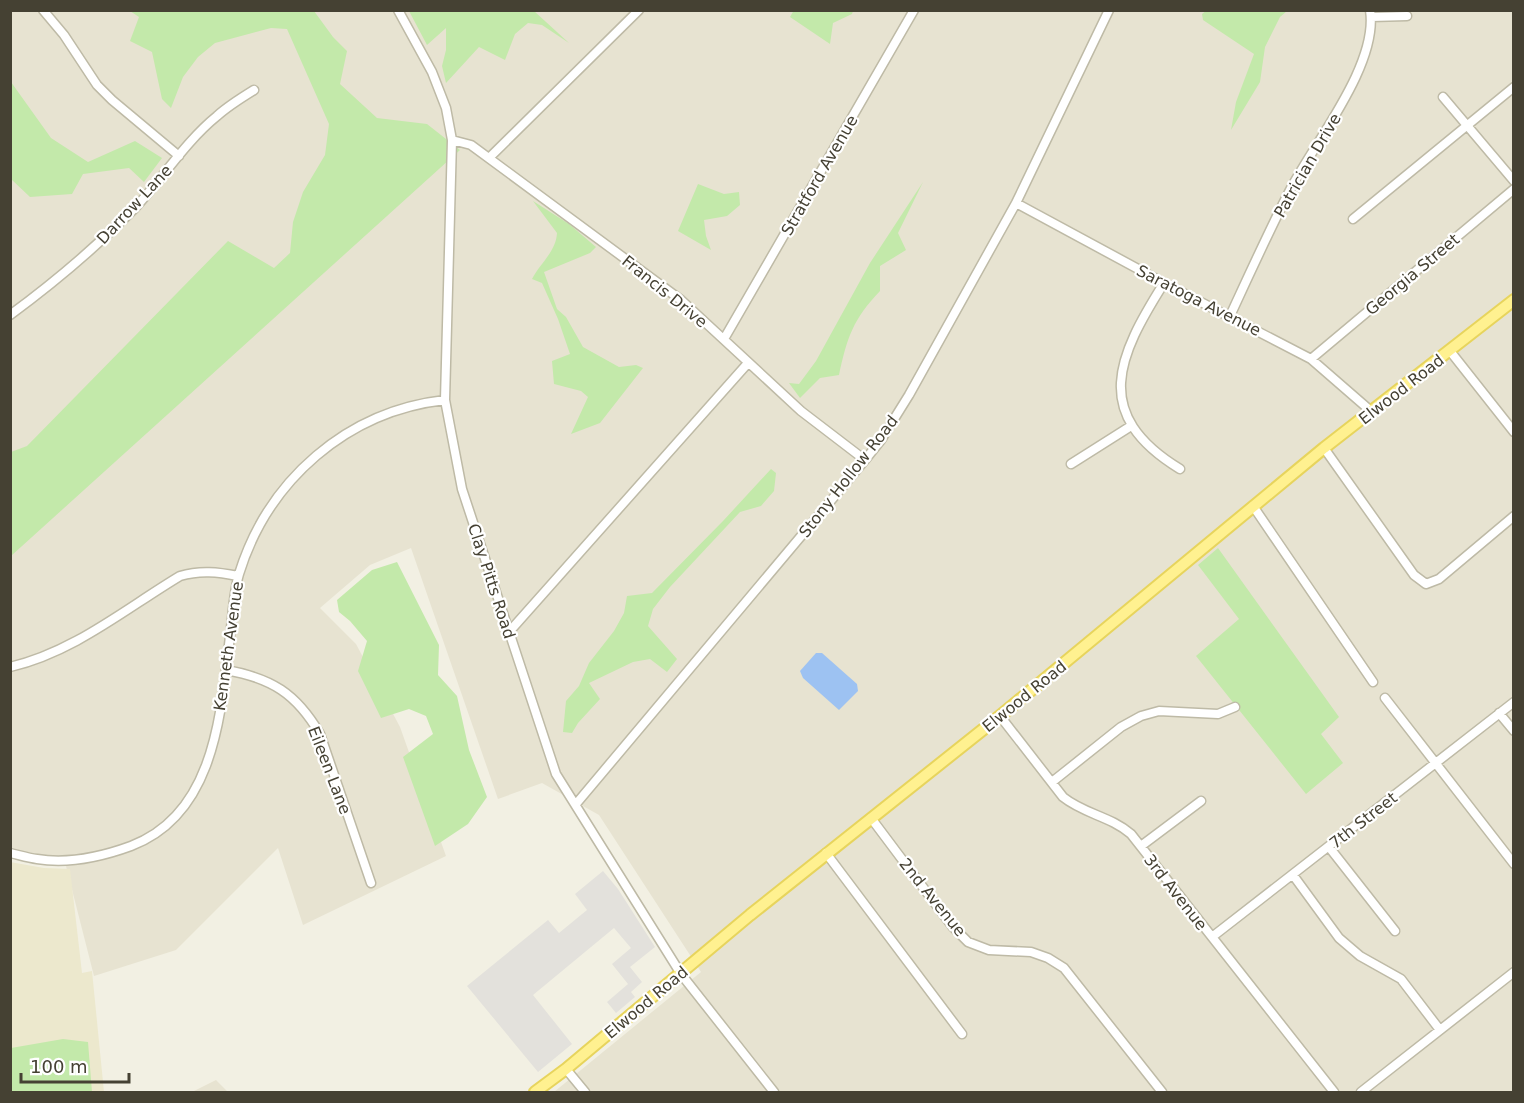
<svg xmlns="http://www.w3.org/2000/svg" width="1524" height="1103" font-family="'DejaVu Sans',sans-serif">
  <style>
    .residential { fill: #e7e3d1 }
    .education { fill: #ece8cd }
    .green { fill: #c3e9aa }
    .parking { fill: #e3e1dc }
    .water { fill: #9dc2f2 }
    .lines { fill: none; stroke-linecap: round; stroke-linejoin: round }
    .minor-casing { stroke: #bebaa6; stroke-width: 11 }
    .major-casing { stroke: #e7d45d; stroke-width: 14 }
    .minor { stroke: #fff; stroke-width: 8 }
    .major { stroke: #fff190; stroke-width: 10 }
    .labels { text-anchor: middle; stroke-width: 4.5; stroke-linejoin: round; paint-order: stroke }
    .street-label { font-size: 16px; fill: #454133; stroke: #fff }
  </style>
  <rect width="100%" height="100%" fill="#f2f0e3"/>
  <path class="residential" d="M11,11H1513V1092H554L701,972L599,815L542,783L498,799L411,548L370,565L320,608L356,644L400,727L446,856L303,925L278,848L176,950L94,976L66,866L11,858Z
    M216,1080L228,1092H192Z"/>
  <path class="education" d="M10,862L44,868L70,869L82,973L92,971L104,1092H11Z"/>
  <path class="green" d="M794,10H853V11L852,14L833,23L830,44L790,17Z
    M1207,10L1287,11L1280,17L1265,47L1260,82L1231,130L1236,102L1254,54L1203,20L1202,14Z
    M130,11H314L333,37L347,51L340,84L377,118L427,124L460,150L11,556V452L27,446L228,241L274,268L290,253L293,222L303,192L325,155L329,124L287,29L271,28L215,43L198,57L183,77L171,108L162,99L152,52L130,41L139,17Z
    M409,11H534L569,43L542,25L528,23L515,34L505,60L479,47L446,83L442,66L446,50V28L427,45Z
    M11,82L51,138L88,162L135,141L162,158L144,182L129,168L83,174L72,194L30,197L11,179Z
    M923,182L898,233L906,250L880,266V291C853,319 847,338 839,375L820,378L800,398L789,383L799,384L816,361L870,263Z
    M698,184L724,194L739,192L740,205L727,216L704,220L706,236L711,250L678,231Z
    M533,201L569,224L596,247L590,253L544,272L557,309L566,317L583,347L619,367L636,365L643,368L600,423L571,434L588,397L581,391L554,384L552,361L570,354L558,319L542,283L532,279C540,263 556,252 557,233Z
    M771,469L776,473L774,491L761,506L740,512L670,587L653,609L648,626L677,659L667,672L650,659L633,662L589,683L600,699L578,723L572,733L563,732L566,701L579,686L589,663L614,631L624,613L627,596L652,593L723,521Z
    M1218,548L1339,717L1321,734L1343,763L1306,794L1196,656L1239,619L1198,565Z
    M397,562L439,645L438,675L457,696L469,750L487,797L468,824L435,846L403,757L433,734L426,716L409,709L381,718L358,671L367,641L350,621L339,612L337,600L372,570Z
    M63,1039L88,1042L92,1092H11V1048Z"/>
  <path class="parking" d="M603,871L618,889L655,947L630,967L642,982L631,992L635,997L616,1013L607,1002L628,984L612,964L631,948L614,928L533,995L572,1044L538,1072L467,986L548,920L559,933L587,910L575,894Z"/>
  <path class="water" d="M816,653H822L857,684L858,691L839,710L803,678L800,671Z"/>
  <g class="lines">
    <g class="minor-casing">
      <path id="minor" d="M43,10L64,35L97,85L112,100L179,156
        M398,10L432,72L446,108L452,140L445,400L462,489L556,774L681,974L774,1092
        M1371,17L1407,16
        M1443,97L1514,181
        M452,140L471,145L681,300L801,411L865,460
        M489,158L639,10
        M1016,203L1164,283L1311,359L1372,412
        M1353,219L1514,87
        M1164,283C1118,356 1090,414 1180,469
        M10,315C55,282 96,247 135,208C163,178 185,142 217,116C228,106 241,98 254,90
        M1230,316C1249,275 1268,233 1289,192C1313,144 1379,65 1370,10
        M724,339L914,10
        M1450,351L1514,432
        M1311,359L1514,189
        M1324,448L1414,575L1426,584L1439,579L1514,516
        M1071,464L1131,426
        M1253,506L1373,682
        M509,632L748,363
        M10,667C74,652 125,609 180,576C200,570 218,572 238,576
        M226,670C271,678 296,693 320,734L371,883
        M1385,698L1514,864
        M1499,713L1514,731
        M1000,716L1063,797C1084,814 1110,816 1131,834L1334,1092
        M1052,782L1121,727L1141,716L1159,711L1218,714L1235,707
        M576,804L865,460L881,440L909,395L1016,203L1109,10
        M871,818L952,926L968,942L989,950L1031,952L1048,958L1064,968L1162,1092
        M1141,846L1201,801
        M1329,847L1395,931
        M10,853C19,855 28,858 37,859C68,864 101,857 131,846C218,813 221,707 231,628C233,610 234,591 239,574C268,480 347,411 445,400
        M826,853L962,1034
        M1293,875L1339,938L1360,956L1401,979L1440,1030
        M1212,937L1514,702
        M566,1069L585,1092
        M1361,1092L1514,972"/>
    </g>
    <g class="major-casing">
      <path id="major" d="M535,1092L566,1069L750,915L1000,716L1324,448L1514,300"/>
    </g>
    <use href="#minor" class="minor"/>
    <use href="#major" class="major"/>
  </g>
  <g class="labels">
    <g class="street-label">
      <text transform="translate(1307 165) rotate(-60)" y="6">Patrician Drive</text>
      <text transform="translate(819 175) rotate(-60)" y="6">Stratford Avenue</text>
      <text transform="translate(134 204) rotate(-47)" y="6">Darrow Lane</text>
      <text transform="translate(1412 274) rotate(-40)" y="6">Georgia Street</text>
      <text transform="translate(665 291) rotate(39)" y="6">Francis Drive</text>
      <text transform="translate(1199 300) rotate(27)" y="6">Saratoga Avenue</text>
      <text transform="translate(1401 389) rotate(-38)" y="6">Elwood Road</text>
      <text transform="translate(848 476) rotate(-52)" y="6">Stony Hollow Road</text>
      <text transform="translate(492 581) rotate(72)" y="6">Clay Pitts Road</text>
      <text transform="translate(228 646) rotate(-82)" y="6">Kenneth Avenue</text>
      <text transform="translate(1024 696) rotate(-39)" y="6">Elwood Road</text>
      <text transform="translate(330 770) rotate(69)" y="6">Eileen Lane</text>
      <text transform="translate(1363 820) rotate(-38)" y="6">7th Street</text>
      <text transform="translate(1176 892) rotate(52)" y="6">3rd Avenue</text>
      <text transform="translate(933 897) rotate(51)" y="6">2nd Avenue</text>
      <text transform="translate(646 1002) rotate(-40)" y="6">Elwood Road</text>
    </g>
  </g>
  <rect width="1524" height="1103" fill="none" stroke="#454133" stroke-width="24"/>
  <path d="M21 1073v9h108v-9" fill="none" stroke="#454133" stroke-width="3"/>
  <text x="30" y="1073" font-size="18" fill="#454133" stroke="#ffffff" stroke-width="4.5" paint-order="stroke">100 m</text>
</svg>
